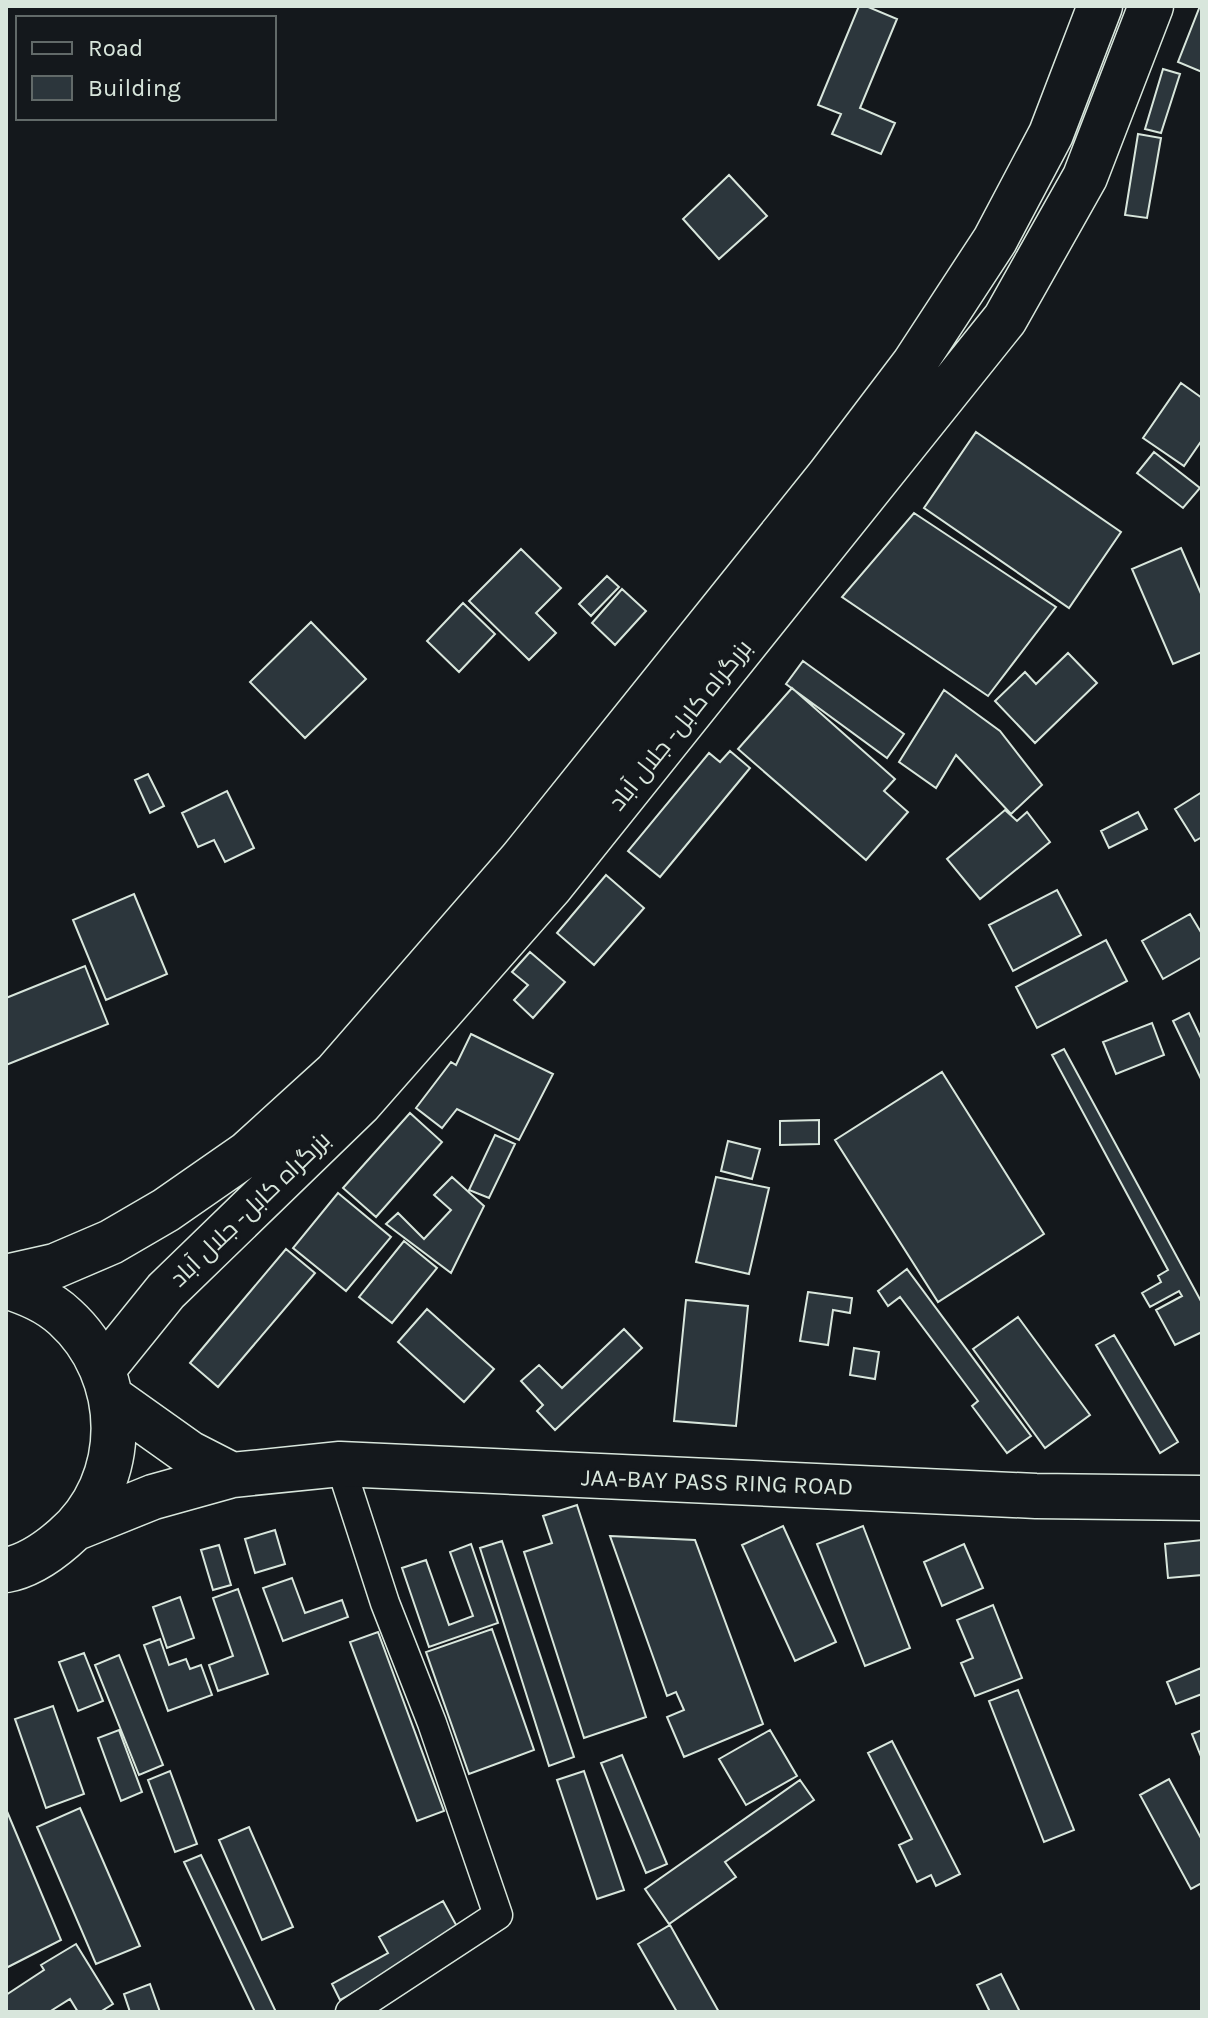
<svg xmlns="http://www.w3.org/2000/svg" width="1208" height="2018" font-family="Karla,Cairo,sans-serif">
  <style>
    .building { fill: #2c363c; stroke: #d8e6dc; stroke-width: 2 }
    .lines { fill: none; stroke-linecap: round; stroke-linejoin: round }
    .street-casing { stroke: #d8e6dc; stroke-width: 31 }
    .highway-casing { stroke: #d8e6dc; stroke-width: 47 }
    .street { stroke: #14181c; stroke-width: 28 }
    .highway { stroke: #14181c; stroke-width: 44 }
    .labels { text-anchor: middle; stroke-width: 6; stroke-linejoin: round; paint-order: stroke }
    .street-label { font-size: 24px; fill: #d8e6dc; stroke: #14181c }
  </style>
  <rect width="100%" height="100%" fill="#14181c"/>
  <path class="building" d="M859,6H866L897,19L860,108L895,123L881,154L832,134L841,114L818,105Z
    M1200,6H1202V72L1178,62Z
    M1163,69L1180,74L1161,133L1145,129Z
    M1138,134L1161,138L1147,218L1125,215Z
    M729,175L767,216L719,259L683,219Z
    M1181,383L1202,398V440L1184,466L1143,438Z
    M976,432L1121,532L1069,608L924,508Z
    M1154,452L1200,488L1183,508L1137,473Z
    M914,513L1056,607L988,696L842,597Z
    M1181,548L1202,596V652L1173,664L1132,569Z
    M521,549L561,588L536,613L556,633L529,660L469,601Z
    M607,576L619,587L591,616L579,604Z
    M622,589L646,611L615,645L592,623Z
    M463,603L495,634L459,672L427,641Z
    M311,622L366,679L305,738L250,682Z
    M1068,653L1097,683L1035,743L995,701L1025,672L1036,684Z
    M803,661L904,734L887,758L786,684Z
    M792,688L895,779L884,791L908,812L866,860L738,749Z
    M944,690L1000,731L1042,785L1011,814L956,755L936,788L899,762Z
    M730,751L750,768L660,877L628,851L709,753L720,762Z
    M148,774L164,806L150,813L135,780Z
    M227,791L254,848L225,862L214,840L198,847L182,813Z
    M1202,792V837L1195,841L1175,809Z
    M1005,810L1017,821L1027,812L1050,842L980,899L947,859Z
    M1138,812L1147,829L1109,848L1101,831Z
    M606,875L644,908L594,965L557,933Z
    M1057,890L1081,935L1013,971L989,925Z
    M134,894L167,974L106,1000L73,920Z
    M1190,914L1202,934V957L1163,979L1142,941Z
    M1106,940L1127,981L1037,1028L1016,987Z
    M530,952L565,982L533,1018L514,1000L528,985L512,972Z
    M85,966L108,1024L6,1065V998Z
    M1189,1013L1202,1040V1081L1173,1021Z
    M1152,1023L1164,1055L1116,1074L1103,1042Z
    M471,1034L553,1074L519,1140L457,1109L442,1128L416,1108L451,1062L456,1065Z
    M1064,1049L1202,1303V1332L1175,1345L1156,1310L1182,1296L1179,1291L1150,1307L1142,1293L1161,1282L1158,1276L1168,1270L1052,1055Z
    M942,1072L1044,1234L938,1302L835,1140Z
    M410,1113L442,1142L376,1217L343,1188Z
    M819,1120V1144L780,1145V1121Z
    M495,1135L515,1144L489,1198L469,1190Z
    M728,1141L760,1149L752,1179L721,1171Z
    M452,1177L484,1206L451,1273L386,1224L398,1213L424,1239L451,1210L434,1195Z
    M716,1177L769,1188L749,1274L696,1262Z
    M338,1193L391,1237L346,1291L293,1248Z
    M404,1241L437,1268L392,1323L359,1297Z
    M286,1249L315,1273L218,1387L190,1363Z
    M907,1269L1031,1436L1007,1453L972,1406L978,1401L900,1297L888,1306L878,1291Z
    M808,1292L852,1298L850,1313L833,1310L828,1345L800,1341Z
    M686,1300L748,1306L736,1426L674,1421Z
    M427,1309L494,1369L464,1402L398,1342Z
    M1018,1317L1090,1415L1045,1448L973,1349Z
    M624,1329L642,1348L555,1430L537,1411L543,1405L521,1381L539,1365L562,1388Z
    M1114,1335L1178,1442L1160,1453L1096,1345Z
    M854,1348L879,1352L875,1379L850,1375Z
    M577,1505L646,1717L584,1738L524,1552L552,1543L543,1516Z
    M783,1526L836,1642L795,1661L742,1545Z
    M863,1526L910,1648L865,1666L817,1544Z
    M275,1530L285,1564L255,1573L245,1539Z
    M610,1536L695,1540L763,1724L684,1757L667,1717L684,1710L676,1692L667,1696Z
    M1202,1540V1575L1168,1578L1165,1544Z
    M502,1541L574,1757L549,1766L480,1548Z
    M471,1544L498,1623L429,1647L402,1568L426,1560L449,1625L473,1616L450,1552Z
    M964,1544L983,1588L942,1606L924,1562Z
    M219,1545L231,1585L213,1590L201,1550Z
    M292,1578L305,1613L342,1600L348,1617L283,1641L263,1588Z
    M238,1589L268,1674L218,1691L209,1665L233,1656L213,1598Z
    M180,1597L194,1638L167,1648L153,1607Z
    M993,1605L1022,1678L975,1696L961,1663L973,1658L957,1620Z
    M492,1629L534,1750L469,1774L426,1652Z
    M378,1632L444,1811L417,1821L350,1642Z
    M160,1639L169,1665L186,1659L190,1669L201,1665L212,1695L168,1711L144,1645Z
    M84,1653L103,1701L78,1711L59,1662Z
    M119,1655L163,1765L139,1775L95,1665Z
    M1201,1668L1202,1694L1176,1704L1167,1682Z
    M1018,1690L1074,1830L1044,1842L989,1701Z
    M53,1706L84,1794L46,1808L15,1719Z
    M119,1730L142,1792L121,1801L98,1738Z
    M770,1730L797,1776L746,1805L719,1759Z
    M1202,1730V1759L1192,1734Z
    M892,1741L960,1874L936,1886L931,1875L917,1882L899,1845L912,1839L868,1753Z
    M622,1755L667,1864L646,1873L601,1763Z
    M170,1771L197,1844L175,1852L148,1780Z
    M584,1771L624,1890L597,1899L557,1780Z
    M1169,1779L1202,1840V1883L1191,1889L1140,1795Z
    M800,1780L814,1800L725,1862L736,1877L669,1924L645,1889Z
    M80,1808L140,1946L96,1964L37,1827Z
    M6,1809L61,1940L6,1968Z
    M249,1827L293,1927L262,1940L219,1840Z
    M201,1855L276,2012H255L184,1862Z
    M443,1901L460,1932L340,2000L332,1984L388,1953L379,1937Z
    M670,1925L719,2012H677L638,1944Z
    M76,1944L113,2004L100,2012H78L70,1999L49,2012H6V1995L44,1970L41,1965Z
    M1001,1974L1020,2012H990L977,1985Z
    M150,1984L160,2012H130L124,1994Z"/>
  <g class="lines">
    <g class="street-casing">
      <path id="street" d="M340,1464L385,1603L432,1723L498,1915L350,2012"/>
    </g>
    <g class="highway-casing">
      <path id="highway" d="M6,1277L55,1266L111,1242L166,1210L248,1153L336,1073L521,860L829,476L914,364L995,240L1051,134L1100,6
        M6,1286C27,1293 48,1301 65,1317C129,1375 131,1481 64,1538C48,1552 28,1566 6,1570
        M103,1369L166,1291L360,1103L550,887L1005,319L1085,177L1151,6
        M113,1399L189,1453L232,1475
        M76,1528L153,1497L232,1475L340,1464L1036,1496L1202,1498"/>
    </g>
    <use href="#street" class="street"/>
    <use href="#highway" class="highway"/>
  </g>
  <g class="labels">
    <g class="street-label">
      <text transform="translate(680 725) rotate(-51)" y="8">بزرگراه کابل- جلال آباد</text>
      <text transform="translate(250 1209) rotate(-44)" y="8">بزرگراه کابل- جلال آباد</text>
      <text transform="translate(717 1482) rotate(2)" y="8">JAA-BAY PASS RING ROAD</text>
    </g>
  </g>
  <rect width="1208" height="2018" fill="none" stroke="#d8e6dc" stroke-width="16"/>
  <rect x="16" y="16" width="260" height="104" fill="#14181c" stroke="#626a69" stroke-width="2"/>
  <rect x="32" y="42" width="40" height="12" fill="#14181c" stroke="#626a69" stroke-width="2"/>
  <text x="88" y="56" font-size="24" fill="#d8e6dc">Road</text>
  <rect x="32" y="76" width="40" height="24" fill="#2c363c" stroke="#626a69" stroke-width="2"/>
  <text x="88" y="96" font-size="24" fill="#d8e6dc">Building</text>
</svg>
